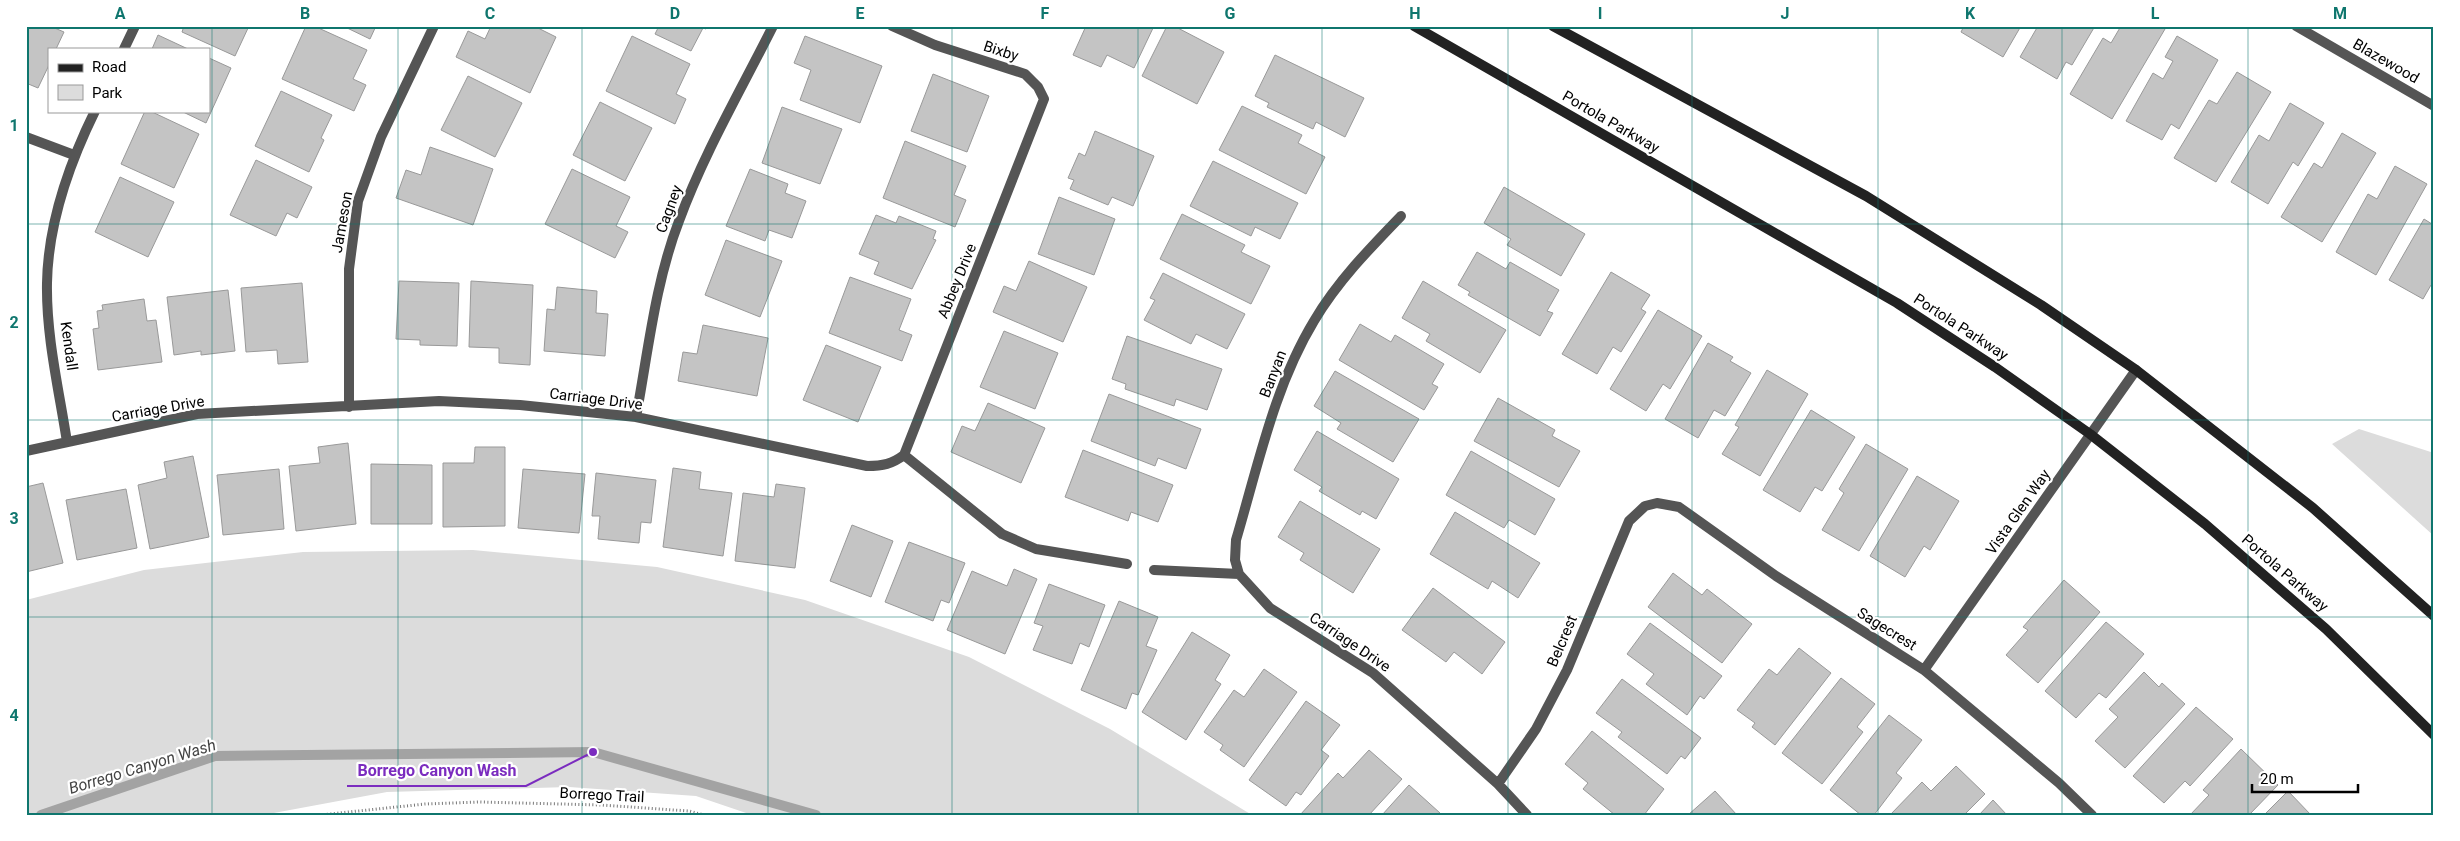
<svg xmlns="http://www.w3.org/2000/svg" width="2460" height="841" font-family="Roboto,sans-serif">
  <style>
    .green { fill: #dcdcdc }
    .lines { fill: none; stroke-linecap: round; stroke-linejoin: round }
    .stream { stroke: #a3a3a3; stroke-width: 10 }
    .building { fill: #c4c4c4; stroke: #999 }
    .path { stroke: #777; stroke-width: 3; stroke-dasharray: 1 2.5; stroke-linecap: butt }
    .minor { stroke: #555; stroke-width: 10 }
    .secondary { stroke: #222; stroke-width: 10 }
    .grid { fill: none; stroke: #0f766e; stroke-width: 1; stroke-opacity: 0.55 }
    .labels { text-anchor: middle; stroke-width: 4.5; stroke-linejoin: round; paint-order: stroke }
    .street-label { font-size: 15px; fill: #000; stroke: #fff }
    .water-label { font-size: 16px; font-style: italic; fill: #444; stroke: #fff }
    .leader { fill: none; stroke: #7b2cbf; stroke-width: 2 }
    .callout-dot { fill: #7b2cbf; stroke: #fff; stroke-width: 2 }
    .callout-label { font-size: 16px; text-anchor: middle; font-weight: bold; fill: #7b2cbf; stroke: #fff; stroke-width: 4.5; stroke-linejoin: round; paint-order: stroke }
    .neatline { fill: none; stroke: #0f766e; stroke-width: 2 }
    .grid-label { font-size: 16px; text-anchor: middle; font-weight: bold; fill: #0f766e }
  </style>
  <rect width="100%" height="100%" fill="#fff"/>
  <path class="green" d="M2359,429L2434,453V536L2332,444Z
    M473,550L657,567L805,600L969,657L1110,729L1252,815H752L696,796L569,787L387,792L263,815H26V600L144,570L303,552Z"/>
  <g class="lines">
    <path class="stream" d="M41,815L215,756L593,752L816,815"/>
  </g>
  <path class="building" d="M26,26H50L64,32L56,49H49V65L38,88L26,83Z
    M184,26H249L235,56L182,32Z
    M306,26H314L367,50L353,79L366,85L354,111L282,79Z
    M343,26H376L370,39Z
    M491,26H534L556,37L530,93L456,57L468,31L485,39Z
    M659,26H708L706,29L703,28L691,51L655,34Z
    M1086,26H1154L1134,68L1107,55L1101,67L1073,55Z
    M1167,26H1174L1224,52L1197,104L1142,76Z
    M1964,26H2021L2003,57L1961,32Z
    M2038,26H2095L2072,65L2066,62L2057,79L2020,57Z
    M2121,26H2160L2165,29L2112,119L2070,94L2103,38L2111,43Z
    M158,35L188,49H152Z
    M632,36L690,64L676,94L686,99L675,124L606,91Z
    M805,36L882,66L860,123L800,100L811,70L794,63Z
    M2177,36L2218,60L2179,129L2171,124L2162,140L2126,121L2153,73L2163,79L2173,61L2165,57Z
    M1275,55L1364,98L1345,137L1316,122L1313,129L1267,107L1269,103L1255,96Z
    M209,58L231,68L206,123L181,111H209Z
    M2237,72L2271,92L2216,182L2174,158L2209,100L2217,104Z
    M933,74L989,96L967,152L911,131Z
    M468,76L522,103L495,157L441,130Z
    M281,91L332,115L321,138L324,140L309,172L255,146Z
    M600,102L652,128L625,181L573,155Z
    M2290,103L2324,123L2298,166L2293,162L2268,204L2231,182L2259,135L2269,141Z
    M1242,106L1302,135L1298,143L1325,157L1306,194L1219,150Z
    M782,107L842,129L820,184L762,163Z
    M145,111H150L199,134L174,188L121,164Z
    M1095,131L1154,156L1133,206L1112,197L1108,205L1070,189L1074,180L1068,178L1079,153L1085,156Z
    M2342,133L2376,153L2322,242L2281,217L2314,163L2322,168Z
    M905,141L966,166L954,195L966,200L955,227L883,198Z
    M430,147L493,169L473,225L396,198L406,170L421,175Z
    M256,160L312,187L297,218L287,213L276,236L230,215Z
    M1213,161L1298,203L1280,239L1255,227L1251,236L1190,206Z
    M2395,166L2427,184L2376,275L2336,252L2368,194L2377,199Z
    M572,169L630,197L616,226L628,232L615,258L545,224Z
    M750,169L788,184L785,193L806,201L792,238L769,230L765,241L726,226Z
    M120,177L174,202L148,257L95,232Z
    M1504,187L1585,234L1561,276L1507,245L1511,239L1484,223Z
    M1059,197L1115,219L1094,275L1038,254Z
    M1182,214L1245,245L1241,252L1270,266L1251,304L1160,259Z
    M876,215L896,223L899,216L936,231L933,239L936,240L912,289L874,274L879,262L859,254Z
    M2424,219L2432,224L2434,221V286L2431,285L2423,299L2389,280Z
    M726,240L782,261L760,317L705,295Z
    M1477,252L1506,269L1510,262L1559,290L1547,311L1553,313L1540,336L1468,295L1470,292L1458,285Z
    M1029,261L1087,287L1063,342L993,312L1004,286L1016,291Z
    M1611,272L1650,295L1641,309L1646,312L1621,352L1613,347L1597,374L1562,354Z
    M1163,273L1245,314L1227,349L1196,334L1191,344L1144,320L1155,300L1150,298Z
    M850,277L911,299L899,330L912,335L902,361L829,333Z
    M399,281L459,283L457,346L420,345V340L396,339Z
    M471,281L533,285L530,365L499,363V348L469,347Z
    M1423,281L1506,330L1480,373L1426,341L1430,334L1402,318Z
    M302,283L308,362L278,364L277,350L246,352L241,288Z
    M557,287L597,291L596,313L608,314L605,356L544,351L547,309L555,310Z
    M228,290L235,351L201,355V351L174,355L167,297Z
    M144,299L147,321L156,320L162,362L98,370L93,329L99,328L97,311L103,310L102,305Z
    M1658,310L1702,336L1670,389L1663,384L1646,411L1610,389Z
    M1360,324L1391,342L1395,335L1444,364L1432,384L1438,387L1424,410L1339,360Z
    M703,325L768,338L757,396L678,381L683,352L697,354Z
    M1004,331L1058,353L1035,409L980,387Z
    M1127,336L1222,369L1207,410L1176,399L1174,406L1125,389L1126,384L1112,379Z
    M1708,343L1733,357L1730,361L1751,373L1725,416L1714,410L1698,438L1665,419Z
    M826,345L881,367L858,422L803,400Z
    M1767,370L1808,394L1760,476L1722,454L1739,427L1735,425Z
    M1335,371L1419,419L1393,462L1337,429L1341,423L1314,406Z
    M1109,394L1201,429L1186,469L1158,458L1155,466L1091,441Z
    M1498,398L1555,430L1552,436L1580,451L1559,487L1474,441Z
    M988,403L1045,428L1021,483L951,452L962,426L975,431Z
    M1811,410L1855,437L1822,491L1815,487L1800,512L1763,490Z
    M1317,431L1399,479L1376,519L1362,511L1360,515L1319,491L1322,487L1294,470Z
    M348,443L356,524L296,531L289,466L320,463L318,447Z
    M1866,444L1908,469L1859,551L1822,530L1844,493L1839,489Z
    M475,447H505V526L443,527V463H474Z
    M1083,450L1173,485L1158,522L1131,512L1128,521L1065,497Z
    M1471,451L1555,499L1535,535L1509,520L1504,528L1446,495Z
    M193,456L209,537L150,549L138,485L167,478L164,462Z
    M371,464L432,465V524H371Z
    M673,468L701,472L699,489L732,493L723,556L663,547Z
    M279,469L284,529L223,535L217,475Z
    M523,469L585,474L579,533L518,528Z
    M596,473L656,480L651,523L641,522L639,543L598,539L600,516H592Z
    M1917,476L1959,501L1930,550L1924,546L1905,577L1870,556Z
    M43,483L63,563L26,572V487Z
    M776,484L805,488L795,568L735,561L743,493L774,497Z
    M126,489L137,548L77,560L66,500Z
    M1300,501L1380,549L1353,593L1300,560L1304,553L1278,537Z
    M1455,512L1540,563L1518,598L1492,581L1488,589L1430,554Z
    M852,525L893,541L871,597L830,581Z
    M909,542L965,563L949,603L941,600L933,621L885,602Z
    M1014,569L1037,579L1005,654L947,630L972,571L1007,586Z
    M1673,573L1702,595L1707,589L1752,624L1722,663L1648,607Z
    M2064,580L2100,612L2038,683L2006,655L2028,630L2023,627Z
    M1049,584L1105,605L1089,647L1080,643L1072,664L1033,650L1043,626L1034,623Z
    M1433,588L1505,642L1482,674L1454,652L1446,662L1402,630Z
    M1119,601L1158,617L1146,646L1157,650L1138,695L1132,693L1126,709L1081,690Z
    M2106,622L2144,654L2106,698L2099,693L2076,718L2045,691Z
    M1650,623L1722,676L1704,699L1700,696L1687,715L1646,684L1654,674L1627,654Z
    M1192,632L1230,655L1215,680L1221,684L1186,740L1142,712Z
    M1799,648L1831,673L1775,745L1752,727L1755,723L1737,710L1769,669L1777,675Z
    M1264,669L1297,692L1244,767L1220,750L1223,745L1204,732L1234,690L1244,697Z
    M2144,672L2159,687L2162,683L2185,704L2125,768L2095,741L2118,717L2109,709Z
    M1841,678L1875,704L1857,727L1863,732L1822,784L1782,753Z
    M1622,679L1701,738L1685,759L1681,756L1667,774L1618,737L1622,732L1596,713Z
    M1306,701L1340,725L1321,750L1329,756L1301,795L1296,792L1286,806L1249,780Z
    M2196,707L2233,739L2190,786L2185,781L2164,803L2133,776Z
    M1889,715L1922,740L1896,773L1902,778L1874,815H1861L1830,790Z
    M1592,731L1664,789L1644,815H1615L1583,789L1588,783L1565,764Z
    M2241,749L2278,785L2249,815H2190L2209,795L2203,790Z
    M1369,750L1402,779L1369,815H1300L1338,773L1343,778Z
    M1956,766L1985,794L1964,815H1890L1922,782L1931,791Z
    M1409,785L1440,813L1439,815H1382Z
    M1715,791L1737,815H1688Z
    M2288,791L2311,815H2264Z
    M1993,800L2007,815H1979Z"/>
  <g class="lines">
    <path class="path" d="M320,815L425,804L480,802L601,805L689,811L704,815"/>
    <path class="minor" d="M892,26L935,45L1025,74L1038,87L1044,99L904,455
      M2296,26L2434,106
      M124,49L135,26
      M26,137L74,155
      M349,407V269L358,201L381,137L434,26
      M636,417C648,353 655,283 679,221C704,153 741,90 773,26
      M67,442C59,390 46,336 47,283C48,223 69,164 95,111
      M26,451L197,414L439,401L520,405L636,417L867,466C883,466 892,464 904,455L1002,534L1036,549L1127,564
      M1154,570L1239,574L1270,608L1373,673L1498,784L1527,815
      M1239,574L1235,560L1236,540C1258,466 1274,387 1314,321C1337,282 1370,248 1401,216
      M1924,670L2136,370
      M1498,784L1536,729L1567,670L1629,521L1645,506L1657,503L1679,507L1776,576L1924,670L2059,783L2092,815"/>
    <path class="secondary" d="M1414,26L1897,303L1995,367L2090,434L2205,524L2326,629L2434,735
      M1553,26L1866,196L2041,305L2136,370L2313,508L2434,616"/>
  </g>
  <path class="grid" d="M212,26V815M398,26V815M582,26V815M768,26V815M952,26V815M1138,26V815M1322,26V815M1508,26V815M1692,26V815M1878,26V815M2062,26V815M2248,26V815M26,224H2434M26,420H2434M26,617H2434"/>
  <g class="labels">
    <g class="street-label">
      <text transform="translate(1001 51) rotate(18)" y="5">Bixby</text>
      <text transform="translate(2386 61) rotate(30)" y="5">Blazewood</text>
      <text transform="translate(1611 122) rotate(30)" y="5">Portola Parkway</text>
      <text transform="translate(669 209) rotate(-70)" y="5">Cagney</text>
      <text transform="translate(342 222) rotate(-80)" y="5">Jameson</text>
      <text transform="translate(957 281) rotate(-68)" y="5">Abbey Drive</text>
      <text transform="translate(1961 327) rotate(33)" y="5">Portola Parkway</text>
      <text transform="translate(69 346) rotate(82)" y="5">Kendall</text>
      <text transform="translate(1273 374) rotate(-69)" y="5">Banyan</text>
      <text transform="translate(596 399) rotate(7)" y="5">Carriage Drive</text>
      <text transform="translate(158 409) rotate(-10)" y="5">Carriage Drive</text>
      <text transform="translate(2018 512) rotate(-55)" y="5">Vista Glen Way</text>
      <text transform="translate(2285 573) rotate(41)" y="5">Portola Parkway</text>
      <text transform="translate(1887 629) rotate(32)" y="5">Sagecrest</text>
      <text transform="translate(1562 641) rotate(-67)" y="5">Belcrest</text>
      <text transform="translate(1350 642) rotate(34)" y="5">Carriage Drive</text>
      <text transform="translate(602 795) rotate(3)" y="5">Borrego Trail</text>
    </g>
    <g class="water-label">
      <text transform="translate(142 766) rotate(-17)" y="6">Borrego Canyon Wash</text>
    </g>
  </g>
  <path class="leader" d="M593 752L526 786H347"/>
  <circle class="callout-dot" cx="593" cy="752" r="5"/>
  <g class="callout-label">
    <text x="437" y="776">Borrego Canyon Wash</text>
  </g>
  <rect width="2460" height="841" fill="none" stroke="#ffffff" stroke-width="55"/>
  <rect x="48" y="48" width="162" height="65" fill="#ffffff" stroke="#999999"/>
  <rect x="58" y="64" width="25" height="8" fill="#222222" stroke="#999999"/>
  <text x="92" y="72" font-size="15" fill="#000000">Road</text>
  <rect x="58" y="85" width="25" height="15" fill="#dcdcdc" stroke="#999999"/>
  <text x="92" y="98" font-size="15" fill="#000000">Park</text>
  <path d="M2252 784v8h106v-8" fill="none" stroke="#000000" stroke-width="2.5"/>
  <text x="2260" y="784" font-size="15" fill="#000000" stroke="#ffffff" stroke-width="4" paint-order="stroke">20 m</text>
  <rect x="28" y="28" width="2404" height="786" class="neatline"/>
  <g class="grid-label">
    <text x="120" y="19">A</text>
    <text x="305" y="19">B</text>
    <text x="490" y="19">C</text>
    <text x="675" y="19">D</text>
    <text x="860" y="19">E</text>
    <text x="1045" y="19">F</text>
    <text x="1230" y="19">G</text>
    <text x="1415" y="19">H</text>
    <text x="1600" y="19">I</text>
    <text x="1785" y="19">J</text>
    <text x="1970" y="19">K</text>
    <text x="2155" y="19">L</text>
    <text x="2340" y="19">M</text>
    <text x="14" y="131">1</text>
    <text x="14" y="328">2</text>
    <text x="14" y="524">3</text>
    <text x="14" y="721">4</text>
  </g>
</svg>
